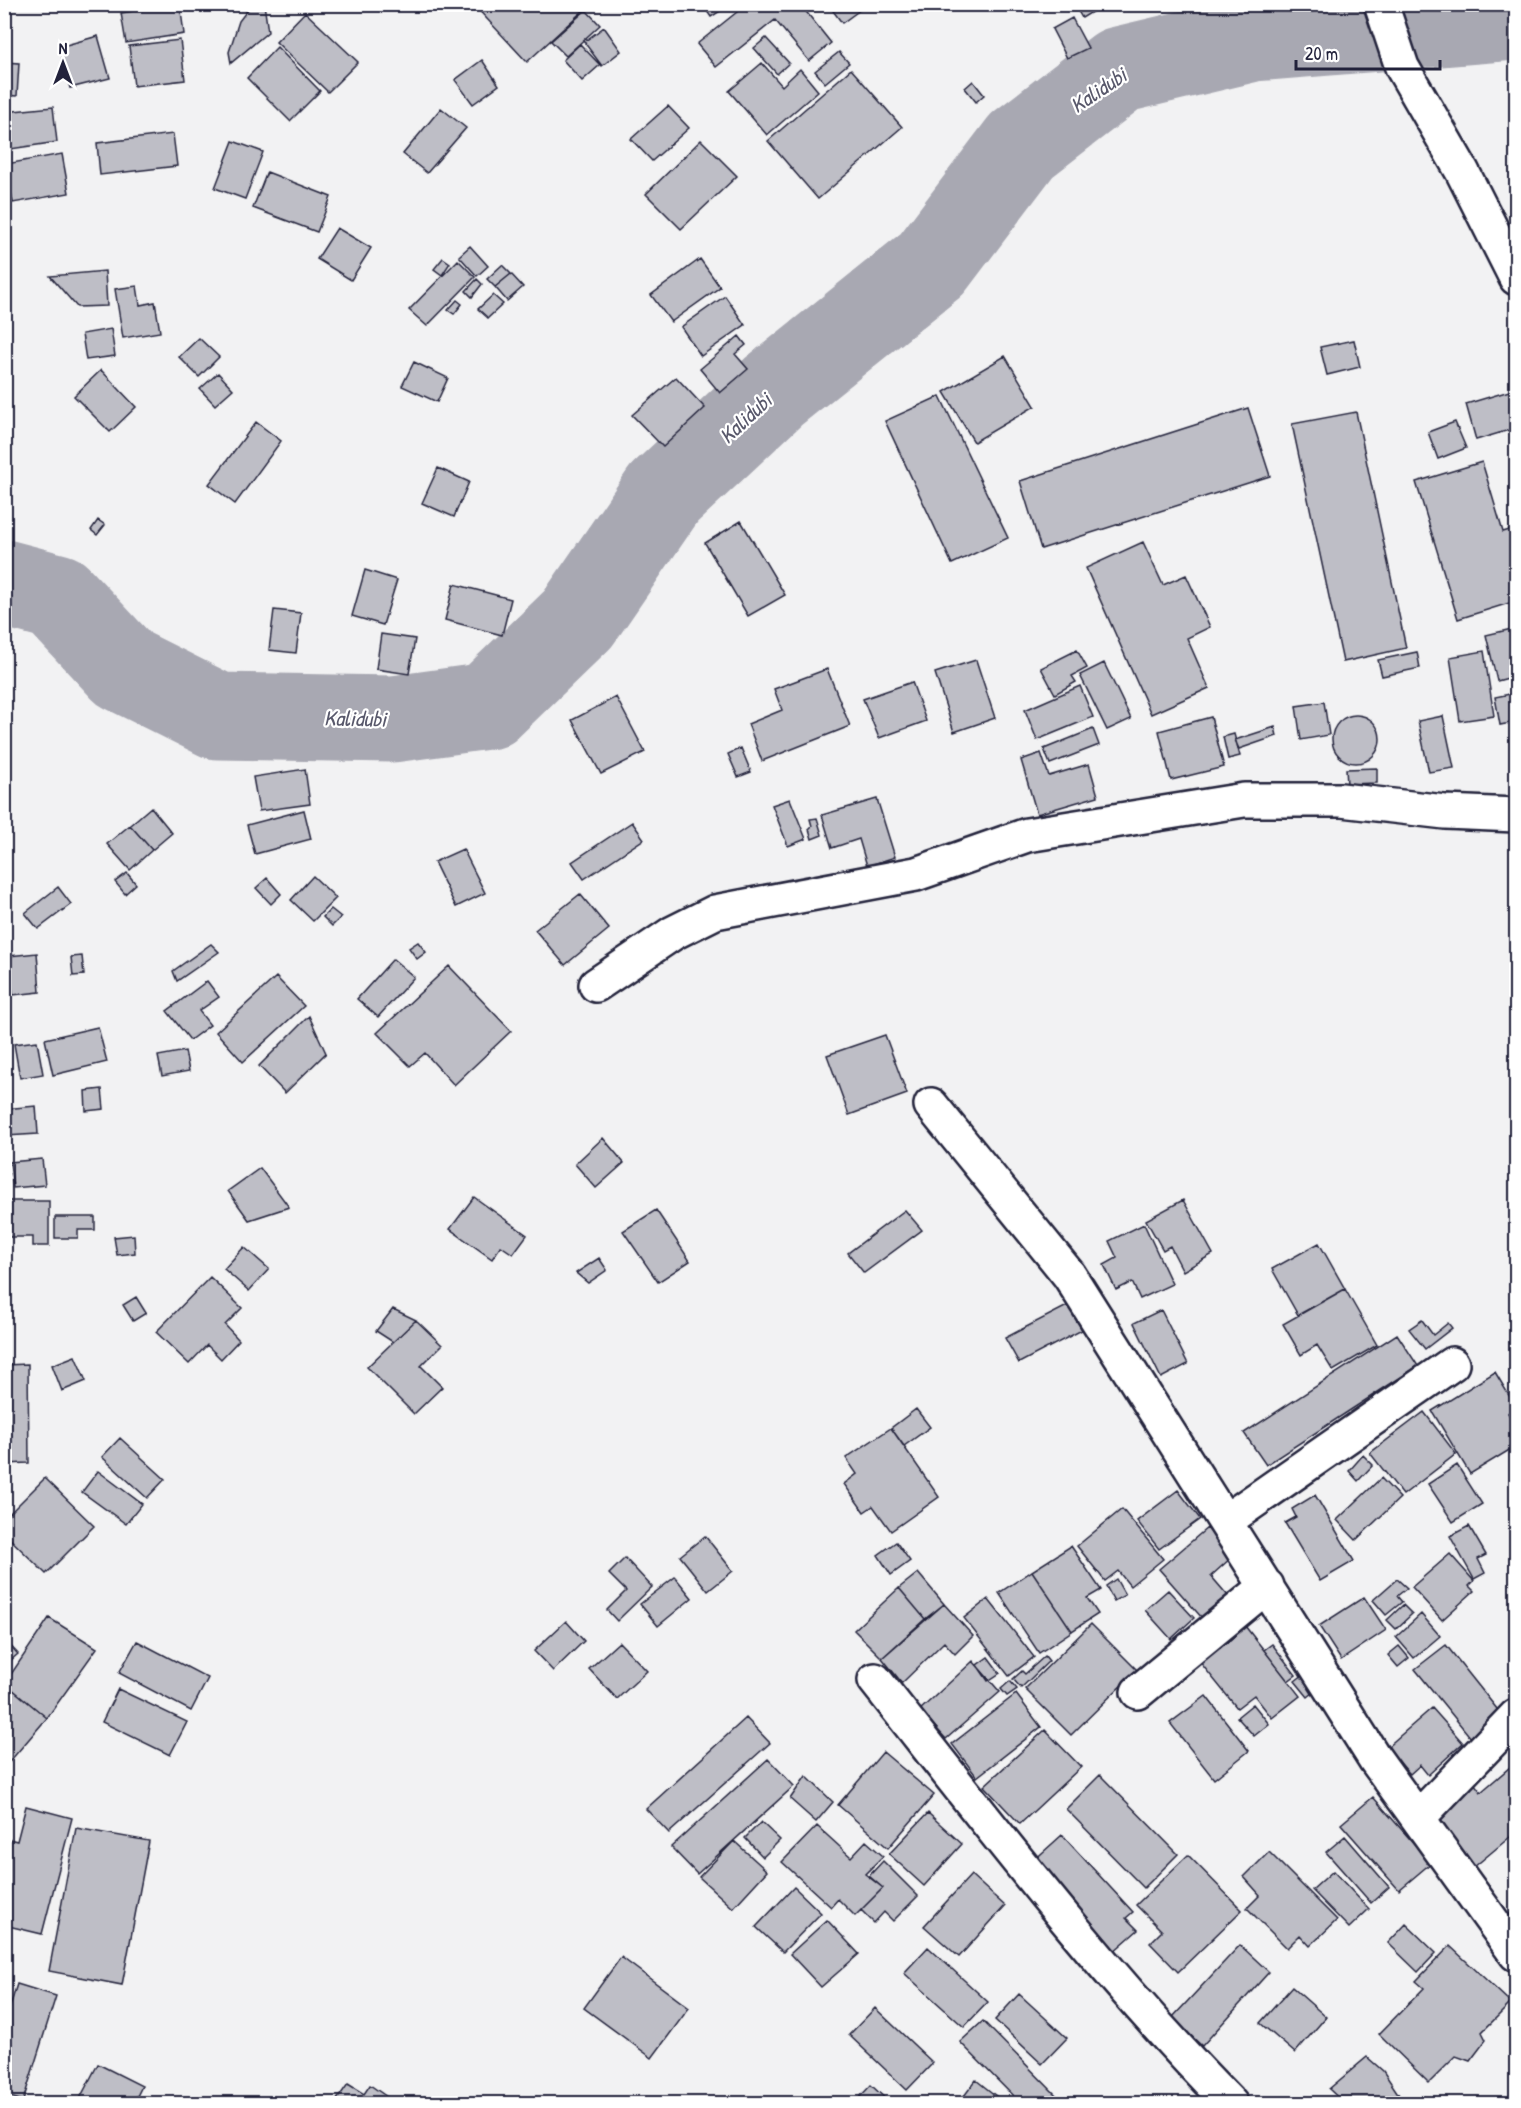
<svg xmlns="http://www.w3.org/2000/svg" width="1521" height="2108" font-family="'Patrick Hand',sans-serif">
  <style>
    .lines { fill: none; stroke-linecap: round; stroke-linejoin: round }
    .river { stroke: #a8a8b2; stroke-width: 87 }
    .building { fill: #bebec6; stroke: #22223b; stroke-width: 1.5 }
    .street-casing { stroke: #22223b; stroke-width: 38 }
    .street { stroke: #fff; stroke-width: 33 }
    .labels { text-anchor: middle; stroke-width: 4.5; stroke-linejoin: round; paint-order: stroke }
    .water-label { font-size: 22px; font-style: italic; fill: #58586b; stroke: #fff }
  </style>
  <rect width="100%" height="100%" fill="#f2f2f3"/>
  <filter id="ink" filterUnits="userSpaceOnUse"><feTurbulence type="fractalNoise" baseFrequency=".0167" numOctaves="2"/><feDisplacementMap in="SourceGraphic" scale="12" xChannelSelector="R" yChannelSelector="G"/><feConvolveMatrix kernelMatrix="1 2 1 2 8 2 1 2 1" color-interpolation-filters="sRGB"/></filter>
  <g filter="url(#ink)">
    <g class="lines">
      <path class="river" d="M4,583L57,597L124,669L218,716L393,719L488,706L578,619L664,494L774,391L932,264L1022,145L1119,70L1254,38L1516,17"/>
    </g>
    <path class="building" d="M180,4L184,34L126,43L121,13Z
      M252,4H264L268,32L231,63L229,52L239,21Z
      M473,4H586L588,6L527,62Z
      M702,4H731L711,17Z
      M747,4H800L831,43L809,61L775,20L716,67L697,44Z
      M828,4H868L842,23Z
      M1074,4H1105L1082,18Z
      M586,10L600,25L566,56L551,41Z
      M305,12L358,62L328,92L276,42Z
      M1072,18L1088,48L1067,58L1052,29Z
      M604,27L621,51L602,66L584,42Z
      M98,36L110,78L70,88L59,47Z
      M766,38L789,63L777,74L754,48Z
      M180,40L185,80L134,86L129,46Z
      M580,44L600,65L582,81L563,60Z
      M277,47L320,91L290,121L247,78Z
      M839,52L849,63L825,83L815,71Z
      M482,60L499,85L473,104L455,80Z
      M4,62L19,63L17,96L4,95Z
      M762,63L782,86L800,69L818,91L767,135L729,91Z
      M851,69L902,127L818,199L768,141Z
      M973,81L984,95L976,102L965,88Z
      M668,106L689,128L652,161L631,139Z
      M53,107L57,142L4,150V112Z
      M441,108L466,128L427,173L403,154Z
      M173,134L177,166L100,175L97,143Z
      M701,140L737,176L681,229L646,194Z
      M233,141L263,152L245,199L215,188Z
      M62,154L69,193L13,203L6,164Z
      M267,172L331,197L317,232L253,208Z
      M337,228L371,248L351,280L317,259Z
      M470,246L488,266L477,276L459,256Z
      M443,258L450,263L442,275L434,269Z
      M700,259L720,287L671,322L651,295Z
      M458,260L475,277L427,326L409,310Z
      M502,265L511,274L495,287L487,279Z
      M105,271L107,306L77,307L50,276Z
      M511,274L523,287L507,301L495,287Z
      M477,279L482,284L472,297L466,291Z
      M137,286L140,305L155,302L160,332L123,338L115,289Z
      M493,295L503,304L488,318L478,309Z
      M725,296L745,325L701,356L681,327Z
      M457,300L462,304L454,314L448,310Z
      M111,329L115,356L86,360L82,334Z
      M739,336L746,345L735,354L748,369L720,393L700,369Z
      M199,338L219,357L199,377L179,357Z
      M1354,340L1360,367L1327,375L1320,347Z
      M1005,356L1035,406L974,442L944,392Z
      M414,362L448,378L437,402L402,386Z
      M101,370L136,407L110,432L74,396Z
      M218,373L233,389L215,405L200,389Z
      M676,377L705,408L663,447L632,415Z
      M1516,389V428L1476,440L1466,404Z
      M940,396L1008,538L952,564L885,421Z
      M1248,408L1270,476L1041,549L1020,481Z
      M1356,412L1406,648L1343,662L1292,424Z
      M256,422L281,441L235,504L209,484Z
      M1455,422L1466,448L1438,459L1428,432Z
      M1482,462L1503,532L1516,528V601L1458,619L1416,482Z
      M438,468L469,482L454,517L422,503Z
      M98,520L105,525L97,535L91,530Z
      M741,521L785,595L748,616L705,543Z
      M1143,542L1163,585L1186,575L1210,627L1187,638L1209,688L1151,714L1086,568Z
      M365,570L397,580L383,625L352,616Z
      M454,584L511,599L502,635L445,620Z
      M274,610L301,613L296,653L269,650Z
      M1516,628V676L1497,681L1486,635Z
      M381,634L415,639L409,674L376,669Z
      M1077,650L1087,668L1072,676L1076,682L1055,694L1041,668Z
      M1484,651L1494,716L1460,721L1450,657Z
      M1417,652L1420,668L1382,676L1378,660Z
      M976,660L995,718L954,732L935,673Z
      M1104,663L1131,719L1107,730L1080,675Z
      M827,669L850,726L762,761L748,724L782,710L774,689Z
      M912,682L926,721L879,738L863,699Z
      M1080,686L1093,717L1037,740L1025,710Z
      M1515,693L1516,722L1500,725L1495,697Z
      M616,697L645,752L601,774L572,720Z
      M1324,702L1329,735L1301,740L1296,706Z
      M1332 739a24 24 0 1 1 48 0a24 24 0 1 1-48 0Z
      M1443,716L1454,768L1429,772L1418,721Z
      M1211,717L1224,767L1171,780L1159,731Z
      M1275,727L1277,736L1239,749L1235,740Z
      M1093,729L1099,745L1050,764L1044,749Z
      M1234,734L1240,756L1228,759L1223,737Z
      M741,748L751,772L738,777L728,754Z
      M1041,753L1049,776L1089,764L1098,796L1037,814L1021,760Z
      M1377,768V783L1347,784L1346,769Z
      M305,769L310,804L259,811L253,777Z
      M790,799L806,839L788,846L772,805Z
      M877,799L895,857L867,866L859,839L832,848L822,815Z
      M151,807L172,833L152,850L130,825Z
      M304,810L311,839L255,854L247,825Z
      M817,818L822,835L812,839L809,829L812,826L810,819Z
      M632,822L644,839L584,879L572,862Z
      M130,825L152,850L130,870L107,844Z
      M463,849L485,893L456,907L434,862Z
      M127,873L136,884L125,894L115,882Z
      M313,876L336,898L313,921L291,900Z
      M267,878L281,894L271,904L256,888Z
      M58,887L71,904L38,929L25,913Z
      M580,894L609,929L565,965L535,930Z
      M331,909L341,917L332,926L323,917Z
      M418,942L426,952L417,959L409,948Z
      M211,944L219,952L177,981L173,971Z
      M37,953L40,992L13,995L9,956Z
      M82,956L84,975L73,976L71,957Z
      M393,959L414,977L378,1017L357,999Z
      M449,966L511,1031L454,1085L425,1053L410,1066L377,1033Z
      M276,977L304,1006L243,1062L216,1032Z
      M207,981L219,997L199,1011L210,1025L190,1040L167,1011Z
      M309,1016L326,1053L285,1093L259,1066Z
      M98,1027L107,1062L53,1075L45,1039Z
      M885,1035L907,1094L849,1115L827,1055Z
      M37,1041L43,1074L20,1078L14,1044Z
      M185,1051L189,1071L162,1076L158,1056Z
      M102,1089L104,1109L86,1111L85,1091Z
      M36,1106L38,1134L6,1136L4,1109Z
      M603,1138L624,1163L596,1188L575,1164Z
      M42,1159L45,1185L13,1188L10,1162Z
      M260,1168L289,1207L249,1220L228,1191Z
      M474,1197L527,1235L513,1254L501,1246L492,1259L450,1229Z
      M1183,1200L1213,1254L1183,1271L1170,1246L1163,1250L1146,1220Z
      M9,1201H49V1246H33V1237H9Z
      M656,1210L690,1261L658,1282L623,1231Z
      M905,1210L922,1230L864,1273L848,1253Z
      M55,1217H95V1230H78V1238H55Z
      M1144,1224L1172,1284L1140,1299L1132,1282L1116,1290L1104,1265L1117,1258L1109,1241Z
      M134,1235L135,1253L117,1255L114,1237Z
      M1319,1243L1345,1289L1298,1315L1272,1269Z
      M244,1247L269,1269L249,1291L224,1269Z
      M599,1258L607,1270L588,1283L576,1273Z
      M210,1277L242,1308L225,1325L239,1340L221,1359L207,1345L189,1364L156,1332Z
      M1345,1289L1377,1345L1333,1371L1317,1345L1301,1355L1283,1324Z
      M136,1297L146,1313L133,1321L123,1305Z
      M1069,1305L1082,1330L1019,1363L1005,1338Z
      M393,1309L416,1320L393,1342L376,1331Z
      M1161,1310L1188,1364L1161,1378L1134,1323Z
      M416,1320L442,1345L421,1366L442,1387L414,1414L367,1367Z
      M1422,1320L1433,1335L1448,1323L1452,1328L1425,1349L1409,1329Z
      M1397,1334L1418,1366L1266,1465L1244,1433Z
      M75,1356L86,1381L62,1391L52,1365Z
      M28,1364L29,1463L4,1464V1365Z
      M1495,1372L1516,1407L1508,1413L1516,1426V1446L1470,1474L1432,1411Z
      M916,1409L930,1427L904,1446L891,1428Z
      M1424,1412L1456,1454L1403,1495L1370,1453Z
      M891,1428L939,1497L891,1531L873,1506L864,1512L844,1484L857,1474L846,1458Z
      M120,1438L165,1479L147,1498L102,1457Z
      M1363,1455L1373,1465L1358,1481L1349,1471Z
      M1457,1465L1482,1504L1453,1522L1428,1484Z
      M98,1471L142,1504L126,1524L82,1492Z
      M45,1478L94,1526L46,1574L4,1533V1519Z
      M1381,1478L1400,1498L1356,1540L1337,1520Z
      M1178,1490L1200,1519L1159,1549L1137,1521Z
      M1315,1495L1354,1561L1320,1581L1285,1523L1296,1517L1292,1509Z
      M1122,1509L1163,1559L1130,1586L1118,1571L1105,1581L1077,1546Z
      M1469,1526L1486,1555L1478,1559L1485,1573L1474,1579L1450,1536Z
      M1207,1528L1232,1557L1211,1576L1229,1597L1203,1619L1159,1569Z
      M705,1536L733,1571L708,1591L680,1556Z
      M896,1542L910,1561L891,1575L878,1555Z
      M1071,1546L1101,1590L1087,1598L1098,1614L1072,1631L1032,1571Z
      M1450,1554L1474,1581L1469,1586L1474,1591L1442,1620L1412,1587Z
      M625,1558L652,1587L617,1621L607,1610L626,1591L609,1574Z
      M1032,1571L1072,1631L1039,1653L999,1593Z
      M918,1573L944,1604L925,1619L899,1588Z
      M675,1577L692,1598L658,1626L640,1604Z
      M1116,1579L1125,1595L1114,1601L1106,1586Z
      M1397,1579L1407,1588L1397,1596L1402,1602L1386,1615L1373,1600Z
      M899,1588L925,1619L882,1658L854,1630Z
      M1168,1590L1194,1618L1171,1639L1145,1610Z
      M1364,1597L1386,1630L1341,1660L1319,1626Z
      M988,1599L1034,1657L1009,1676L964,1618Z
      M944,1604L973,1636L955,1654L944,1642L902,1683L882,1658Z
      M1403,1605L1412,1614L1396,1629L1387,1620Z
      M1421,1614L1440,1636L1414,1658L1396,1637Z
      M49,1618L97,1648L47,1718L5,1683Z
      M566,1621L584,1641L553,1671L534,1651Z
      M1091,1624L1137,1670L1071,1735L1025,1689Z
      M1245,1626L1300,1696L1272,1718L1254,1695L1237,1708L1199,1661Z
      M4,1639L18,1654L4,1666Z
      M137,1641L208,1678L191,1711L119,1673Z
      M619,1642L647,1671L617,1699L589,1669Z
      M1272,1644L1296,1675L1288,1681L1264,1650Z
      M1446,1645L1501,1714L1471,1738L1415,1669Z
      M1399,1646L1409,1658L1398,1667L1388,1655Z
      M1045,1656L1049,1661L1021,1688L1013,1679L1022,1671L1025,1674Z
      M988,1657L1000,1673L988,1681L977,1665Z
      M973,1661L1000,1692L946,1739L920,1710Z
      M1308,1671L1320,1687L1308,1697L1295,1681Z
      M1010,1681L1017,1689L1007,1696L1001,1689Z
      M5,1683L47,1718L5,1767L4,1766Z
      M118,1689L187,1722L170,1755L102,1722Z
      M1016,1694L1041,1727L977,1777L952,1744Z
      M1206,1696L1249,1751L1214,1779L1170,1723Z
      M1253,1704L1269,1724L1254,1736L1237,1717Z
      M1432,1708L1463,1743L1428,1775L1420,1765L1410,1774L1386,1748Z
      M746,1718L770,1743L669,1833L646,1809Z
      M1045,1730L1081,1767L1020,1824L984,1786Z
      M883,1752L934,1795L888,1848L838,1805Z
      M768,1759L794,1786L697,1874L671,1847Z
      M1516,1762V1832L1474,1867L1433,1818L1474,1783L1481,1792Z
      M1100,1775L1178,1854L1144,1888L1066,1809Z
      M806,1776L833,1802L816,1822L790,1799Z
      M1373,1797L1431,1863L1399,1890L1341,1824Z
      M26,1806L72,1818L42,1934L4,1925V1856L9,1839L17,1841Z
      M928,1813L962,1844L924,1886L889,1854Z
      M761,1822L780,1840L763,1857L745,1838Z
      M817,1826L851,1857L866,1841L883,1856L865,1874L883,1888L855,1916L838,1899L831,1907L782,1862Z
      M76,1828L149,1841L122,1985L49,1971Z
      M1062,1835L1133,1912L1126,1918L1138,1930L1113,1952L1032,1862Z
      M1345,1836L1389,1887L1371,1903L1326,1852Z
      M734,1841L767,1871L733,1908L699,1877Z
      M1269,1852L1337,1920L1310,1946L1300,1935L1287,1948L1247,1908L1260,1895L1244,1877Z
      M1188,1855L1242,1910L1178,1972L1150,1943L1162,1931L1136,1905Z
      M883,1861L918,1896L893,1921L884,1912L874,1923L861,1910L883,1888L869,1876Z
      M1333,1871L1369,1909L1349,1928L1312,1890Z
      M971,1875L1005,1906L959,1957L924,1926Z
      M794,1887L821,1913L783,1952L756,1927Z
      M827,1920L859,1954L821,1987L790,1954Z
      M1406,1924L1436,1953L1418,1972L1388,1943Z
      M1240,1945L1269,1972L1202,2046L1172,2018Z
      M1450,1946L1511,2003L1482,2032L1486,2040L1470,2061L1456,2056L1429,2083L1379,2034L1424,1988L1416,1981Z
      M928,1947L988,2002L964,2027L904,1973Z
      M621,1957L689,2008L652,2058L584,2008Z
      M17,1984L56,1996L23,2101L4,2095V2026Z
      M1292,1987L1326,2017L1295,2053L1260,2023Z
      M1019,1994L1067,2038L1042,2064L995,2020Z
      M875,2008L933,2063L907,2090L849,2035Z
      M983,2021L1059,2098L1053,2104H1021L960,2042Z
      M1367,2057L1383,2071L1405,2104H1345L1329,2089Z
      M98,2064L142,2086L133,2104H77Z
      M976,2080L1006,2104H958Z
      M348,2084L364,2094L370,2085L397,2104H334Z
      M871,2085L891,2104H860L857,2100Z"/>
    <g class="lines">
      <g class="street-casing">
        <path id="street" d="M1381,4L1402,67L1462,171L1516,278
          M596,985L673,933L715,912L916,874L1027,835L1244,800H1341L1445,812L1516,815
          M931,1105L1069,1275L1375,1759L1516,1954
          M1227,1520L1452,1364
          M875,1680C989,1824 1101,1972 1231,2104
          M1138,1692L1267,1586
          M1418,1818L1516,1716"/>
      </g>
      <use href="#street" class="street"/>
    </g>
  </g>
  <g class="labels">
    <g class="water-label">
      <text transform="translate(1098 90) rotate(-34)" y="8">Kalidubi</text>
      <text transform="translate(745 418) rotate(-43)" y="8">Kalidubi</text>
      <text transform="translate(355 718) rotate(1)" y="8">Kalidubi</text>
    </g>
  </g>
  <rect width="1521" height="2108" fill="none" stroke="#fff" stroke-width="24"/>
  <rect x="12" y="12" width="1497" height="2084" fill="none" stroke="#22223b" stroke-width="2" filter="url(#ink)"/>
  <g transform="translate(63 63)" stroke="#ffffff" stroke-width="4.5" paint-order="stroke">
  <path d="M0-4.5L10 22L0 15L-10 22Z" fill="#22223b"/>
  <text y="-9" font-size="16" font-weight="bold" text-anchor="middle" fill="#22223b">N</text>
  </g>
  <path d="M1296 60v9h144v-9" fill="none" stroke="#22223b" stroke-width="3"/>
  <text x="1305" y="60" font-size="18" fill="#22223b" stroke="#ffffff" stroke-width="4.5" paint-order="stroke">20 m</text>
</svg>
